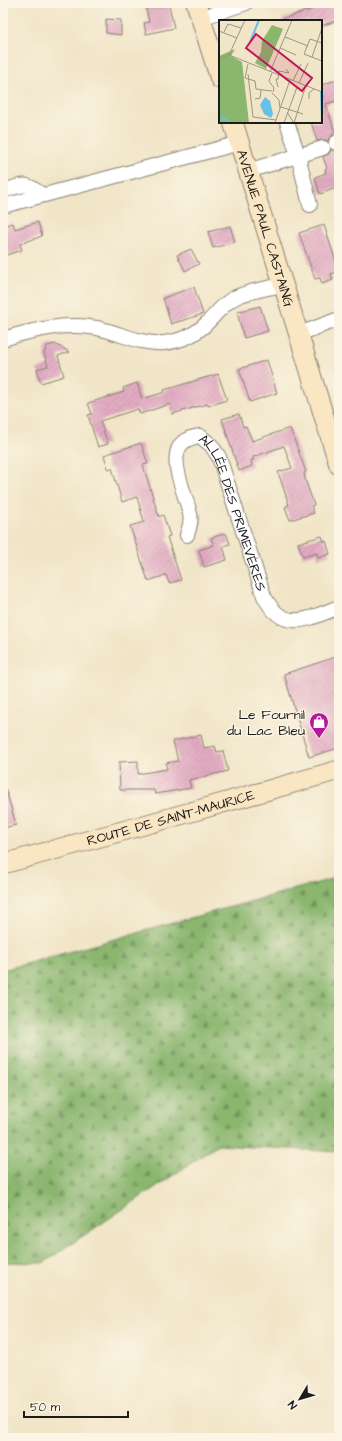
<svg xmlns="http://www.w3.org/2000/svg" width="342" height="1441" font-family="'Architects Daughter',sans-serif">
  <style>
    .forest { fill: url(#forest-firs); stroke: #536945 }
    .building { fill: url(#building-hatch) }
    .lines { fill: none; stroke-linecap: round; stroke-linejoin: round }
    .street-casing { stroke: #868072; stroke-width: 16 }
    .secondary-casing { stroke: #868072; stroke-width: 21 }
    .street { stroke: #fff; stroke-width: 14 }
    .secondary { stroke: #fbe6c4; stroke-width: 19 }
    .labels { text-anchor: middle; stroke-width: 3; stroke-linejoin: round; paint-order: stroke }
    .street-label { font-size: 14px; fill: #1c1c1c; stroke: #fcf5e5 }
    .poi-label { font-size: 14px; fill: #1c1c1c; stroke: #fcf5e5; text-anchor: end }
    .inset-river { fill: none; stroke: #67c0e5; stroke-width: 2 }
    .inset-road { fill: none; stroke: #9c9583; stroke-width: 1 }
    .view { fill: #c2185b; fill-opacity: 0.15; stroke: #c2185b; stroke-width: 2 }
    .inset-edge { fill: none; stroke: #1c1c1c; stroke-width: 2 }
  </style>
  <defs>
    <pattern id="forest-firs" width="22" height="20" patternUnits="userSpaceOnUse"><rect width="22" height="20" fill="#8ab66e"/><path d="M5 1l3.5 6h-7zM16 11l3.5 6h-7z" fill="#70935a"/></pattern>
    <pattern id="building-hatch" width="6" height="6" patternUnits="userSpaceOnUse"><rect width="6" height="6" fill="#e2abc2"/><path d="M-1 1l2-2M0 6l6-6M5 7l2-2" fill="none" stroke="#c193a6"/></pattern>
  </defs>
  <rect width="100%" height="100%" fill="#fcf5e5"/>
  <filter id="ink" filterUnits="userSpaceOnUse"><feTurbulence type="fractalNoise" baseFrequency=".025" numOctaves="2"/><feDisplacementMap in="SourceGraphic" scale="8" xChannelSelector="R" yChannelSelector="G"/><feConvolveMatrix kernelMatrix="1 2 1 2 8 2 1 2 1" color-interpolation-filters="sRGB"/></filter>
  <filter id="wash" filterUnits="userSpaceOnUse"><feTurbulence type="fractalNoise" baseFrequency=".012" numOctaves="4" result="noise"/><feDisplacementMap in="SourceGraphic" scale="16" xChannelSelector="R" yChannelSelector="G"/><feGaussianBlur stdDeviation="0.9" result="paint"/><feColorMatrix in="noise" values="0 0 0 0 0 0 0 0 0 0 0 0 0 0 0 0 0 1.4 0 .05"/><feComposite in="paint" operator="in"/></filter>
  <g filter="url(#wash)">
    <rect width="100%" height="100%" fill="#f1e5c7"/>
    <path class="forest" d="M339,877V1152L218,1145L43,1263L3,1262V970Z"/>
    <g id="blocks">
      <path class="building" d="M325,3H339V20L321,26V21H282V19L313,9L312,7Z
        M169,5L174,28L146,34L144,23L149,22L146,9Z
        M106,19L121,20V35L106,33Z
        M339,79V100L326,104L335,132L333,133V135L329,138L328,141L325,140L317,141L311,122H321V85Z
        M331,150L339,151V187L320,194L315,177L326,173L325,169L327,168L323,157L329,154Z
        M38,222L42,236L20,244L22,250L3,256V226L13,223L15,229Z
        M324,225L339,271L331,274L333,280L322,284L320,278L315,279L299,233Z
        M230,226L235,242L213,248L208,232Z
        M191,249L199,264L185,271L177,255Z
        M194,287L203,314L171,324L163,298Z
        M260,306L268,331L244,338L237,312Z
        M55,344L69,352L58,356L64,376L41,383L37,369L48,366L44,353L47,346Z
        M267,360L277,393L250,402L239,369Z
        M218,374L227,400L208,406L207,404L172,414L170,404L140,414L138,409L100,421L108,444L98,447L88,415L92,414L88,403L124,392L123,388L137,383L142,399L165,392L164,390Z
        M239,414L243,427L246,426L252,441L290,428L306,472L304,473L305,479L314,505L311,506L314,513L290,520L285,507L289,505L278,472L292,468L284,446L253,457L254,460H251L252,466L239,471L222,419Z
        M141,443L148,464L143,465L159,517L163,515L170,536L167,537L181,580L169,583L166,575L148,581L130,526L144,522L137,497L122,502L112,468L108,469L104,455Z
        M226,533L230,544L223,546L227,560L204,567L199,550L214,545L211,538Z
        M322,536L324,542L326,541L330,554L318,558L317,553L303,557L298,543Z
        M339,656V748L309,757L284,674Z
        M201,735L204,748L215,746L217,752L223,751L228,771L189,780L191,788L155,794L154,790H120L119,762L138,761V774L167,769L166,763L178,761L173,741Z
        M6,790L16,825L3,828V791Z"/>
    </g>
  </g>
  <g filter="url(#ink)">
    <use href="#blocks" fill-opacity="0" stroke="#868072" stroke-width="1"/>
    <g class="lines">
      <g class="street-casing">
        <g id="street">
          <path d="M201,18L246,3"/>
          <path d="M287,122L298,155L310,205"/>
          <path d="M336,143L339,142"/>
          <path d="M248,171L323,148"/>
          <path d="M3,191C23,185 25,181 42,195"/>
          <path d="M3,206L240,143"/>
          <path d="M299,334L339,319"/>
          <path d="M3,339C36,329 71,321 105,330C124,335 144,345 164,343C182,341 197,334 209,321C217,313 223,304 234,298C247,291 268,288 283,285"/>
          <path id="s1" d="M187,535C189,528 192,521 190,514C185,489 157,441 200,436L211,445L219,457L264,596C283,634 308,619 339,607"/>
        </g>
      </g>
      <g class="secondary-casing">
        <g id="secondary">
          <path d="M196,3L220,79"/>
          <path id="s2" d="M233,122L339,465"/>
          <path id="s3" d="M3,864L191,812L339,770"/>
        </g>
      </g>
      <use href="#street" class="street"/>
      <use href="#secondary" class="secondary"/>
    </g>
  </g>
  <defs>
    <g id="shop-pin" transform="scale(1)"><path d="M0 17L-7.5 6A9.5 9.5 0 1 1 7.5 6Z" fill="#b5179e" stroke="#fcf5e5"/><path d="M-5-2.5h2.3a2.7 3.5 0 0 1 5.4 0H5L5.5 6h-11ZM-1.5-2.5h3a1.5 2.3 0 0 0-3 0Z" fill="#fff"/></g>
  </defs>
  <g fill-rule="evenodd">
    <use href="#shop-pin" x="319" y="722"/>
  </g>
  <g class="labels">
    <g class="street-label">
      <text dy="5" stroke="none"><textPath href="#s2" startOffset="111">AVENUE PAUL CASTAING</textPath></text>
      <text dy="5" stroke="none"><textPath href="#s1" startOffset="200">ALLÉE DES PRIMEVÈRES</textPath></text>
      <text dy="5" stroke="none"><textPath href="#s3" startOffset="174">ROUTE DE SAINT-MAURICE</textPath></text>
    </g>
    <g class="poi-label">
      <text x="305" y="719">Le Fournil<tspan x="305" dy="16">du Lac Bleu</tspan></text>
    </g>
  </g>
  <g transform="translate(219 20)">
    <rect width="103" height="103" fill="#f1e5c7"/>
    <path d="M53,5L64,9L47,49L36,43L42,32L43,21ZM16,29L12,36L23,42L30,103H0V36Z" fill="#8ab66e"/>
    <path d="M46,77L51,81L54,94L52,98L45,94L41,85Z" fill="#67c0e5"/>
    <path class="inset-river" d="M31,22L40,0M102,72L103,101M0,95L11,103"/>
    <path class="inset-road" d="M0,11L18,18M5,12L9,4L22,8M66,17L89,26M103,23L91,19L85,34L103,41M61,28L77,35M10,35L103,72M93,37L103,8M0,39L10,35L26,0M29,44L26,58L36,61L37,69L53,71M51,52L73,0M53,53L50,61L55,68L54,72M29,54L34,97L57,100M74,61L82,44M80,63L89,43M59,67L57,59H59L60,51L70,53L67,49M53,73L60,80L61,88M36,79L41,78L42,70M90,79V73L95,69M62,87L84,94M68,92L75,103M56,103L71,60M65,103L78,67M75,103L87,65"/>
    <path class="view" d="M37,14L93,58L83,71L27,28Z"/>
    <rect width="103" height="103" class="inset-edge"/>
  </g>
  <rect width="342" height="1441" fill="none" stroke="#fcf5e5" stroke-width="16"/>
  <g transform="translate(300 1399) rotate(232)" stroke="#fcf5e5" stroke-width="3" paint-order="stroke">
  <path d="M0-3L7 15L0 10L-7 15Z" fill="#1c1c1c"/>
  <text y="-6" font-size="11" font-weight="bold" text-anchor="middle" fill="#1c1c1c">N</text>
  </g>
  <path d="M24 1411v6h104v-6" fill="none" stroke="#1c1c1c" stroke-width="2"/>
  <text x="30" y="1411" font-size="12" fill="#1c1c1c" stroke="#fcf5e5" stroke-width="3" paint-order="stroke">50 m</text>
</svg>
